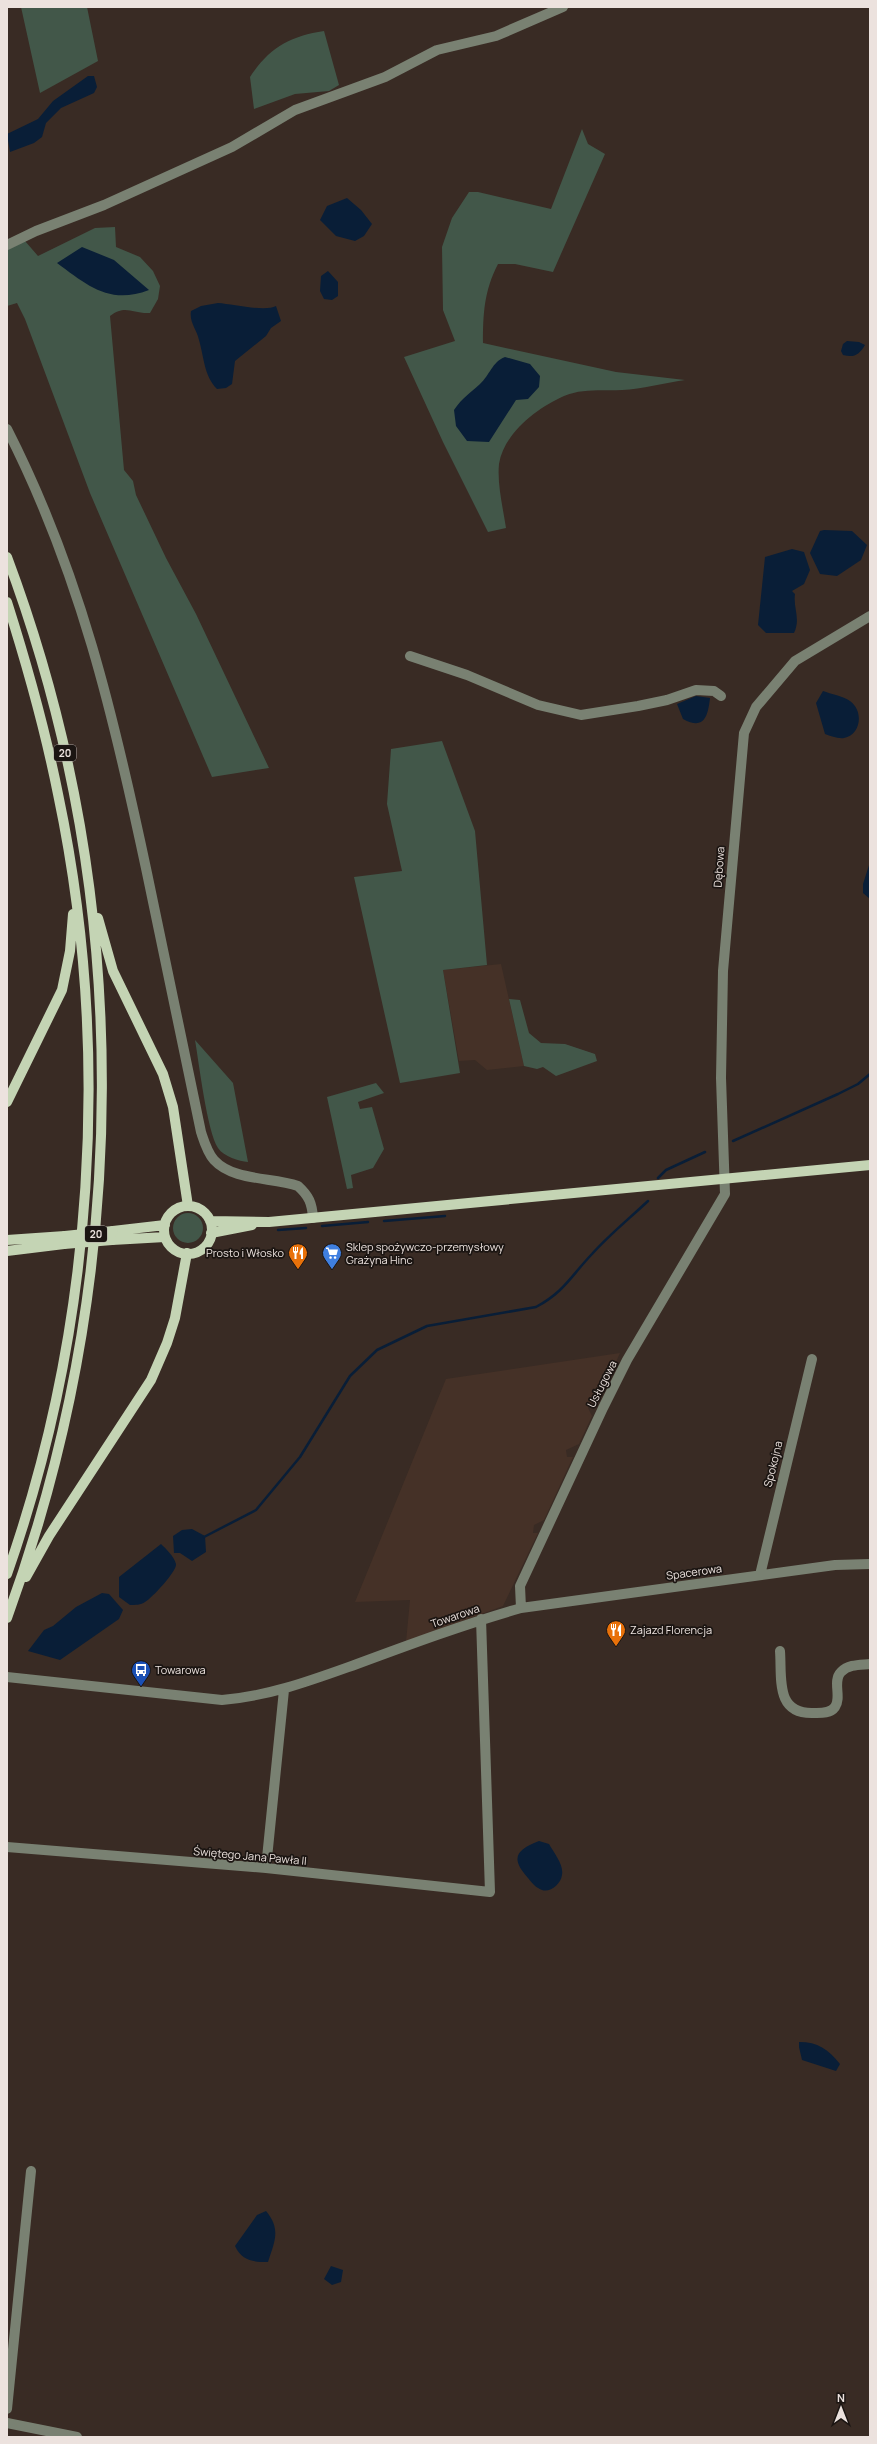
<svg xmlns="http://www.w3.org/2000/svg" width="877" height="2444" font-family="Manrope,sans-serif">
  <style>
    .built { fill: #453127 }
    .green { fill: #425749 }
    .water { fill: #091e37 }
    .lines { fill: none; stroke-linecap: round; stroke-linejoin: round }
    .stream { stroke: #091e37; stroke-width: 2.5 }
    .minor { stroke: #798172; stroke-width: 10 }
    .major { stroke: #c4d4b4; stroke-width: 10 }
    .major-bridge { stroke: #c4d4b4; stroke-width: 10 }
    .labels { text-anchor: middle; stroke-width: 3.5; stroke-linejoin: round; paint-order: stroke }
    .shield { fill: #1b1512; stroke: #ada4a1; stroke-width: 1 }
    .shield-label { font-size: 10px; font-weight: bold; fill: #ece2de }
    .street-label { font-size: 11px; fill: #ece2de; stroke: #1b1512 }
    .poi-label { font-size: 11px; fill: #ece2de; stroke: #1b1512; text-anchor: start }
  </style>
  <rect width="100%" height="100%" fill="#392b24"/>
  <path class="built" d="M501,964L524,1066L487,1070L475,1060L459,1061L443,970Z
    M620,1353L599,1399L592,1401L588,1408L592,1416L579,1444L566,1450L567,1457H573L544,1520L534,1525L533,1533H538L503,1606L406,1642L410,1600L355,1602L446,1379Z"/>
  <path class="green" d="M21,7H87L98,61L40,93Z
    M324,31L339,85L329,91L295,94L254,109L250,77C269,48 290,36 324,31Z
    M582,129L588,144L605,154L553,272L515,264H498C484,291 483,314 483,343L616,372L685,380C664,383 642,389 622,390C602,391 583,388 564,396C537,408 504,433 499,464C497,484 503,508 506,528L488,532L443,442L404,357L455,341L443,310L442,247L452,218L469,192H478L551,209Z
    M115,227L116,247L140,257L153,271L160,286L158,299L150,313C132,314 126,304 110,316L124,470L133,481L136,495L166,558L196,614L269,768L212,777L90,493L25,319L17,303L7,306V250L25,241L38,256L95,228Z
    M442,741L475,831L487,965L443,970L460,1073L400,1083L354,877L402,871L387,804L391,749Z
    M509,999L520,1000L529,1033L541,1043L565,1044L595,1054L597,1061L556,1076L543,1067L537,1069L524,1066Z
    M195,1040L233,1083L248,1162C239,1161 224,1157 218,1148C207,1131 199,1063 195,1040Z
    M376,1083L384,1093L358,1102L360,1109L372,1107L384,1149L373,1168L351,1175L353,1188L347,1189L327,1097Z
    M173 1228a15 15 0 1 1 30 0a15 15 0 1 1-30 0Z"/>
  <path class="water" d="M88,76H94L97,87L94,93L61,108L46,123L42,137L34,143L10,152L7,134L38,119L53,101Z
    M347,198L361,210L372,224L364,236L355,241L336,236L320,220L327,206Z
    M82,247L114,260L149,290C110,305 88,286 57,263Z
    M328,271L338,282V296L332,300L324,299L320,291L321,276Z
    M218,303C233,304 265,312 276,306L281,321L271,328L266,336L235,361L232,384L226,388L217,389C204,376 204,357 199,340C197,330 189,322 191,311L201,306Z
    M847,341L859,342L865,345C859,355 854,358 843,355L841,351L843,344Z
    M505,357L530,364L540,376L539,387L528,399L516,400L489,442L467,441L456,426L454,410C463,397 469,394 480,384C490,375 492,362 505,357Z
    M824,530L852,531L867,545L861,560L837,576L820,574L810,553L820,531Z
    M792,549L804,552L810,570L804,584L792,591L795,594C793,609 801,618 794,633H766L758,625L765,557Z
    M823,691C831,694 843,696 850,701C864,711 861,735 844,738C838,739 831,736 825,734L816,703Z
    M696,696L710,698C708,715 705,731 683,719L677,704Z
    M870,862V899L863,893V884Z
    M192,1529L205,1536L206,1552L192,1561L180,1553H174L173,1536L182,1530Z
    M161,1544C166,1549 174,1556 176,1564C177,1571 152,1598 145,1602C141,1605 135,1605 130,1605L119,1597V1577Z
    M102,1593L109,1594L123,1610L119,1619L60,1660L28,1651L44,1630L53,1626L76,1607Z
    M539,1841L549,1844C554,1853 564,1865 562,1875C561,1884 550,1893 542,1890C536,1888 531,1882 528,1878C510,1858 516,1850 539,1841Z
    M799,2042C818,2042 828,2049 840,2064L836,2071L802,2060L799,2047Z
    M266,2211C281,2229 275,2241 268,2262C253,2262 242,2261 235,2246L257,2215Z
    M331,2266L343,2270L341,2282L332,2285L324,2279Z"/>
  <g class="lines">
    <path class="stream" d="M733,1141L838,1094L858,1084L870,1074
      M658,1178L666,1170L705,1152
      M384,1221L445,1216
      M322,1226L368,1222
      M278,1230L306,1228
      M204,1537L256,1510L300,1457L350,1376L377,1350L427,1326L536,1307C564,1292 571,1276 592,1254C609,1235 630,1218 648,1201"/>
    <path class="minor" d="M7,245L36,231L104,205L232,147L295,110L385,77L437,50L496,36L563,7
      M7,429C80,572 114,717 147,873C165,959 183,1045 201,1132C204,1141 207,1152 214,1160C233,1181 272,1177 298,1186C309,1196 312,1203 313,1218
      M410,656L467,675L538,705L581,715L638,706L667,700L696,690L714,691L721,696
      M760,1575L812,1359
      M521,1608L520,1586L603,1408L627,1360L725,1194L721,1078L723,971L744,733L756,707L795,661L870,616
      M780,1651C782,1678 775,1714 813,1713C820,1713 830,1714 835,1707C842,1697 832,1681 841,1672C849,1664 860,1665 870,1664
      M7,1677L222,1700C270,1696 312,1680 357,1664C411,1644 465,1624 521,1608L835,1565L870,1564
      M7,1847L266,1868L490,1892L481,1619
      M266,1868L284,1690
      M7,2409L31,2171
      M7,2423L77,2437"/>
    <path class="major" d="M7,557C135,899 132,1276 7,1618
      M7,602C27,665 45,729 58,794C112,1050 94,1327 7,1574
      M98,918L113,971L163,1074L173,1107L188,1206
      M7,1102L62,990L70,951L73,914
      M164 1230a24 24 0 1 1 48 0a24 24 0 1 1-48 0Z
      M210,1221L269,1222L870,1165
      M113,1231L165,1225
      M211,1233L252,1225
      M7,1240L65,1236
      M112,1240L165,1237
      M7,1251L64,1244
      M26,1577L49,1536L151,1380L167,1343L175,1318L187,1253"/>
    <path class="major-bridge" d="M65,1236L113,1231
      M64,1244L112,1240"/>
  </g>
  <defs>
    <g id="restaurant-pin" transform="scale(1)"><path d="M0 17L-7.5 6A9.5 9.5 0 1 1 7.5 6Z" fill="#e8710a" stroke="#1b1512"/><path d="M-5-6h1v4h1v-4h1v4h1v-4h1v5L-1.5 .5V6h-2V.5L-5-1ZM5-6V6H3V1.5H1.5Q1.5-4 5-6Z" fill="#fff"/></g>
    <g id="supermarket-pin" transform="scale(1)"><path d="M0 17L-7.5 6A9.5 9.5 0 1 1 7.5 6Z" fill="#3f7fe0" stroke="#1b1512"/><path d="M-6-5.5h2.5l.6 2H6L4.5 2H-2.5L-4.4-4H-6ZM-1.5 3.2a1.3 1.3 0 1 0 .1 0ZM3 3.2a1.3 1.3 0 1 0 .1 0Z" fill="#fff"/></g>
    <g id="bus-pin" transform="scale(1)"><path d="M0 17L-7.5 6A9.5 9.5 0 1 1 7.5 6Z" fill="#1a4fb4" stroke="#1b1512"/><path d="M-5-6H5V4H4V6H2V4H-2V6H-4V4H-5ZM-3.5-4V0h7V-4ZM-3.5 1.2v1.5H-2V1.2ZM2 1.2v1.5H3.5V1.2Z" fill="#fff"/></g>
  </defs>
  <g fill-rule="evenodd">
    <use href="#restaurant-pin" x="298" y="1253"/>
    <use href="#supermarket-pin" x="332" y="1253"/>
    <use href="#restaurant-pin" x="616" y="1630"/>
    <use href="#bus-pin" x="141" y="1670"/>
  </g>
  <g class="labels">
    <g class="shield">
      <rect x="54" y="745" width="22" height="16" rx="3"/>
      <rect x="85" y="1226" width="22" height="16" rx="3"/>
    </g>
    <g class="shield-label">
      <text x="65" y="757">20</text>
      <text x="96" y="1238">20</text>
    </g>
    <g class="street-label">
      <text transform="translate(719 867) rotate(-86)" y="4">Dębowa</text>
      <text transform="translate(602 1384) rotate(-63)" y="4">Usługowa</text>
      <text transform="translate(773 1464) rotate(-76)" y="4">Spokojna</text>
      <text transform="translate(694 1572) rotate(-8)" y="4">Spacerowa</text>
      <text transform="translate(455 1616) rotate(-19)" y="4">Towarowa</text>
      <text transform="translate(250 1856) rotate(5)" y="4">Świętego Jana Pawła II</text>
    </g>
    <g class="poi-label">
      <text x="346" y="1251">Sklep spożywczo-przemysłowy<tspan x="346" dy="13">Grażyna Hinc</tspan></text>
      <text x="284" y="1257" text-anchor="end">Prosto i Włosko</text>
      <text x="630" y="1634">Zajazd Florencja</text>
      <text x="155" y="1674">Towarowa</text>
    </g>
  </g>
  <rect width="877" height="2444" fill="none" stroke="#ece2de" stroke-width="16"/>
  <g transform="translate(841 2408)" stroke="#1b1512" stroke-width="3" paint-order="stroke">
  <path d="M0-3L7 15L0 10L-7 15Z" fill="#ece2de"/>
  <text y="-6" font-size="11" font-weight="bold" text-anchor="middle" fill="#ece2de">N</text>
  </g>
</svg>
